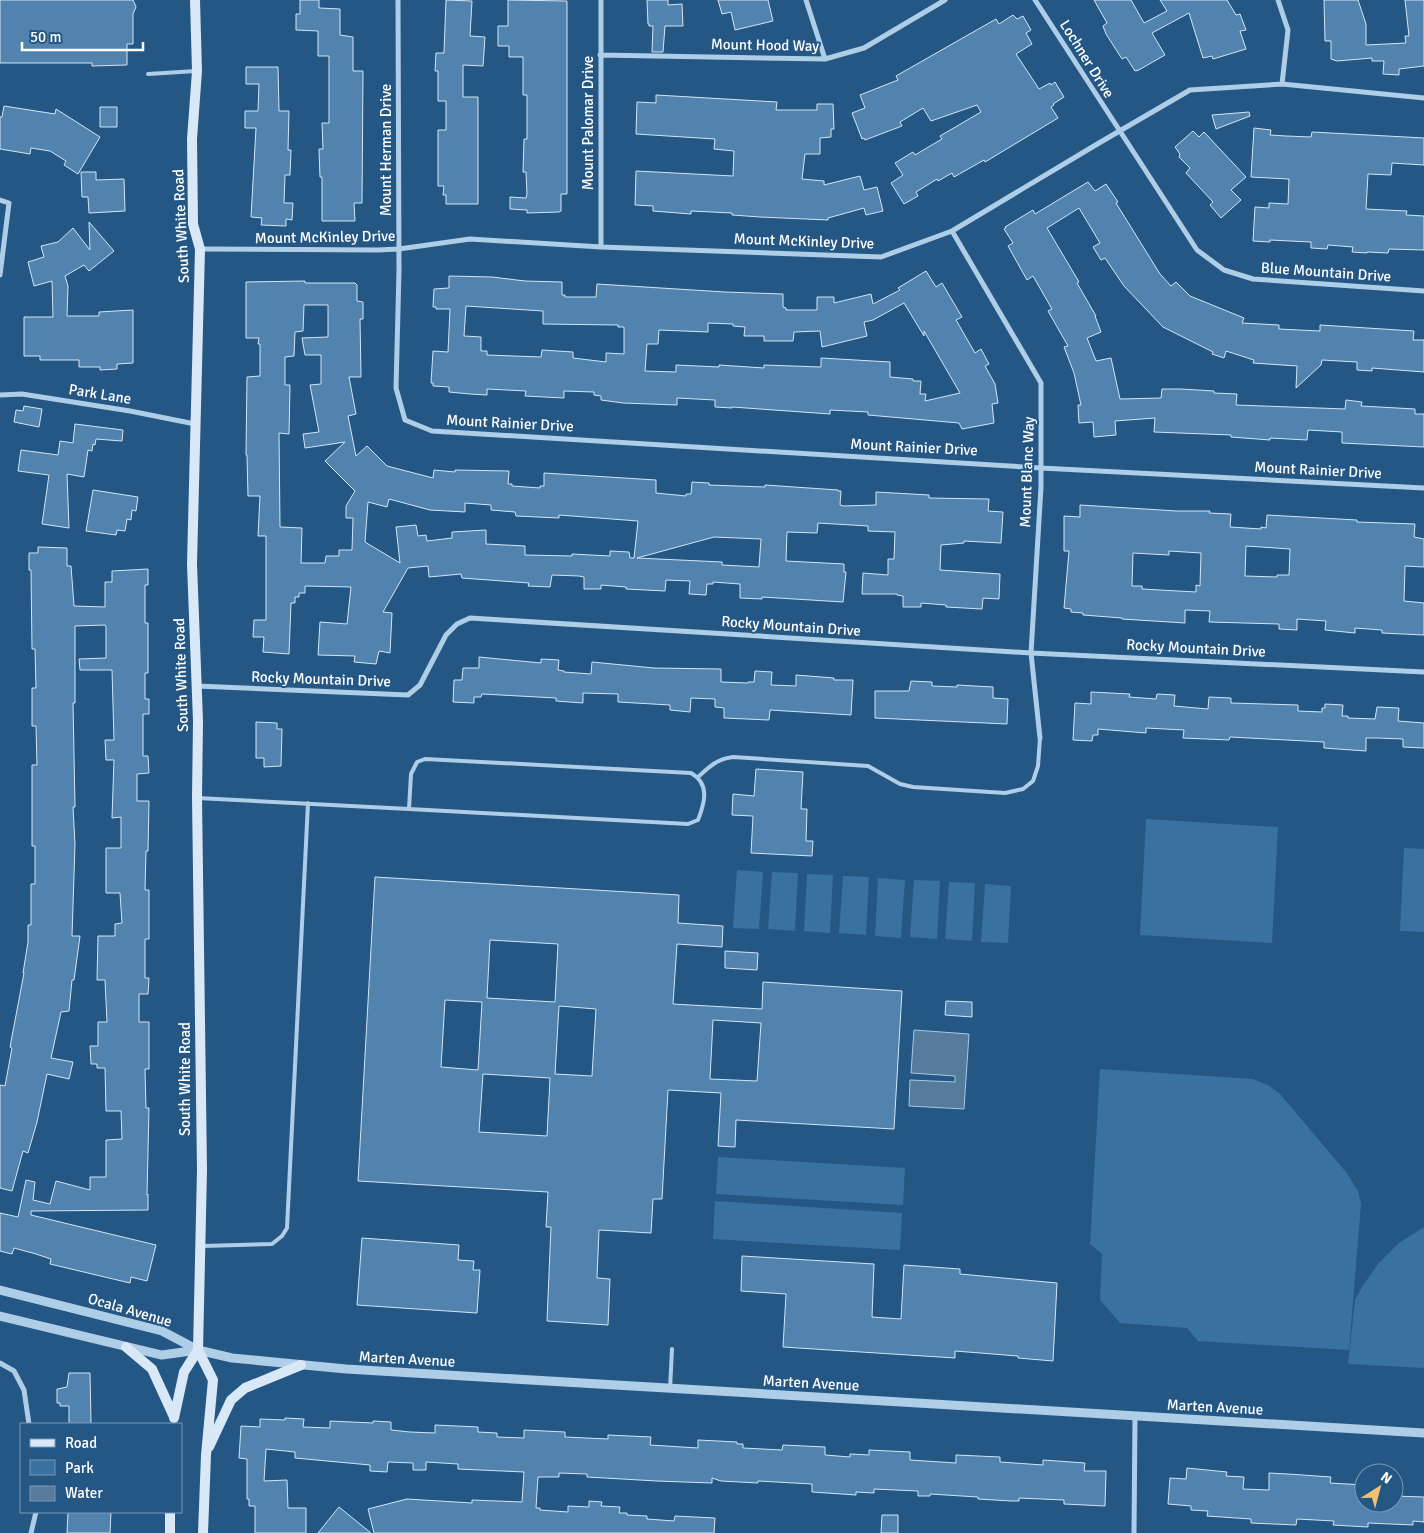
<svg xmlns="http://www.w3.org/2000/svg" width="1424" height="1533" font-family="Signika,sans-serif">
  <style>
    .green { fill: #3971a1 }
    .water { fill: #577b9a; stroke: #a2c9e9 }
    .building { fill: #5183ae; stroke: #d2e6f6; fill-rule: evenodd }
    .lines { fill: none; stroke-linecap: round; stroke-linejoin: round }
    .service { stroke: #aecee8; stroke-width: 4 }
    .minor { stroke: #aecee8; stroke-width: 5 }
    .tertiary { stroke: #aecee8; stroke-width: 9 }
    .secondary { stroke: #d8e8f7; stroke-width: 10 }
    .labels { text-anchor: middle; stroke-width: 4; stroke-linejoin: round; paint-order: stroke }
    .street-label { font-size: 15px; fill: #fff; stroke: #255784 }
  </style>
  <rect width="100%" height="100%" fill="#255784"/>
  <path class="green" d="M1146,819L1278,827L1272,943L1140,935Z
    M1404,848L1424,849V932L1400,931Z
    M737,870L763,872L759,929L733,928Z
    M772,872L798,873L795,931L768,929Z
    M807,874L833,875L830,933L804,931Z
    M843,876L869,877L866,935L839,933Z
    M878,878L905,880L901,938L875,936Z
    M914,880L940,881L937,939L910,937Z
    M949,882L975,883L972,941L945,939Z
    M985,884L1011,886L1008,943L981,942Z
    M1100,1069L1253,1079L1268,1085L1280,1094L1346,1172L1358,1191L1361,1204L1349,1350L1198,1341L1187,1328L1120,1323L1100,1300L1102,1254L1090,1244Z
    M718,1157L905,1168L903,1205L716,1194Z
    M715,1201L902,1213L900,1250L713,1239Z
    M1424,1227V1368L1348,1364L1355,1300L1362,1287L1378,1264L1399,1243Z"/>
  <path class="water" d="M914,1030L969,1034L964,1109L909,1106L910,1080L955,1082V1076L911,1073Z"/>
  <path class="building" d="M0,0H133L136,7L133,14V44H127V65L92,66V63H0Z
    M300,0H319V8L340,9V35L353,37V71H363L362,203H354L355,221H322V177H320L319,149H323L322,123H329V56H318V31L296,30V14H300Z
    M446,0L472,1L470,36L485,37L483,66L463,65V97H478V204H446V195H443L444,186H438V130H446V101H438V71H435L436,53H444Z
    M508,0L567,1V194H561V211L559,212L527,213V210L510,209V197L526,198L527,194L526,172H523L524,139H527V95H523V57H509V46H498V26H508Z
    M647,0H668V5L682,4L683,26H665L663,52H652L653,26H649V24H648Z
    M718,0H768L773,21L735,30L731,12L722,14Z
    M1094,0H1131L1144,23L1167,11L1160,0H1227L1236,15L1240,14L1246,30L1240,31L1246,49L1213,59L1212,56L1203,58L1189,13L1152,33L1165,55L1137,71V70L1135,71L1126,57L1122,59L1106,34L1103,26L1107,23Z
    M1324,0H1358L1366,24V45L1406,43L1405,36H1409L1405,0H1424V66L1399,69V75L1383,74L1384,61H1372V58L1337,61L1331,59V41H1325Z
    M1013,15L1017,19L1023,16L1031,30L1026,33L1032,44L1016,54L1039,89L1050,83L1051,85L1055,82L1064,97L1053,104L1054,105L1051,107L1058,118L985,162L984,160L954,177L952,173L938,181L937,179L916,192L918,196L904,204L891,183L903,175L895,163L913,152L915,155L942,139L940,136L981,112L977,105L931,121L923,108L900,122L902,126L865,140L864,138L862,139L852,113L865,108L860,95L898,80L896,76L996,19L999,24Z
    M246,67H278L279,111H289L288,150H291L290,175H285L284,203H293L292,220L286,219V226L261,225L262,218L251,217L256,128H245V111H258L259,84H246Z
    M656,95L777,102L776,110H817V104H833L834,129H831V137L820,138V154H805L802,179L824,181V185L860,176L864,190L877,187L883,211L866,215L864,208L828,218V220L760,217L732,215V213L691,211V214L653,211V206L635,205L636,171L733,176L734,151L714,149L715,139L636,134L637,102L656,103Z
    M4,106L55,114L56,109L100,137L78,174L64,165L66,161L50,151L31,148L30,154L0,149V117H2Z
    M100,107H117V127H100Z
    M1249,112L1250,116L1216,129L1212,115Z
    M1254,128L1271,130L1270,135L1286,136L1311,137L1312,132L1424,138V165L1392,163L1391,175L1368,174L1366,209L1407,211L1406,215L1424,216V250L1389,249L1388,253L1367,252V253L1352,252L1353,247L1328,245L1327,249L1311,248V242L1270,240V242L1253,241L1255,207L1269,208V203L1288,204L1289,179L1251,177Z
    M1193,131L1199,137L1204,132L1246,177L1231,190L1241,200L1221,218L1210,205L1213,202L1186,173L1190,168L1179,157L1180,154L1175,147Z
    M81,172H96V180L124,179L125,211L89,213L88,197H82Z
    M1088,182L1095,191L1106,184L1118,202L1116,203L1160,274L1171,286L1176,282L1190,296L1244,318L1242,323L1279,325V329L1320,331V325L1414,331L1413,340H1424V372L1372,368V371L1357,370V362L1322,360L1321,365L1296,388L1297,366L1253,363L1254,360L1226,351L1224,358L1212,354L1213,352L1163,327L1124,286L1105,258L1101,260L1093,247L1100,243L1079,208L1047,228L1079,282L1077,283L1096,316H1095L1101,332L1087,338L1096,361L1111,358L1120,399L1161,398L1162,389H1181L1214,391V393L1237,394L1236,405L1345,409L1346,400L1362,402L1361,406L1415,409V414H1424V447L1342,443V432L1308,430L1307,440L1270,438V440L1231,437V435L1154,432L1155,418L1115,421L1116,435L1094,437L1093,422L1079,423L1078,405H1081L1074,373L1064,347L1068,346L1048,311L1052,309L1033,276L1027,280L1008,246L1013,243L1004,229L1006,228L1005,227L1033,210L1035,214Z
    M89,222L114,251L89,271L84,265L65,276L68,286L67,316H99V312L133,310V363L117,364V369L100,370V367H79V360H40V356H24V317H53L52,281L34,286L28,262L44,257L41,246L58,242L73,228L90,250Z
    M926,271L936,287L942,283L962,317L956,320L975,353L981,349L989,364L985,366L995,384L998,403L992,404L994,423L962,429L959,423L868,415V412L830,410V414L732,407V408L715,407V400L677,398V405L623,403L601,400V396L594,395V392L564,391V398L525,396L526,391L487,389V395L470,394L449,392V387L433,386V383H431L433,351L448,352L450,309H436V307H433L434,289L449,288V276L492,277L525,281L562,282V295H565V297H596L597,284L725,292L783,294V307L786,308V310H817V297H834V303L871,294L873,304L900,290L898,288ZM904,303L924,336V331L960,393L925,401L926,394H920L921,381H913V379L890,377V362L821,358V367L764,365V368L719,365V367L676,365V372L645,371L647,344H658L659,330L708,332V323L733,324V326L745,327L744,336H764V341H793L794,332L820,331L822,347L867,336L864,322L873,320ZM466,306L543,311V324L618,325V327H624V354L606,353V362L573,358V352L542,350L541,357L487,355V351H481V337L464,336Z
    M305,281V283H355L357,285V301L363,302V319H360L361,377H349L356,414L348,416L356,456L367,446L387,466L433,478L434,470L455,472V470L509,471L508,484H512V486L540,488V486H544V473L656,480V493L686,496V494H691L692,482L709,483V485L765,487V485L838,490V491H841L840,505L844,506L876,505V492L929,495V498L989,499L988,511L1003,512L1001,543L964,541V543L941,545L940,570L1000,574L999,599L983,598L982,609L946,607V605L921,603V607H903V596L897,595V594H862L863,573L888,575V559H894L895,532L868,531V526L818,523L817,533L787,532L786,561L844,564V572H846L843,602L762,597V599L740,598V584L713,582V584H707L706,595L689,594L690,581L666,580L665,591L626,589V587L601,585V589H584V577L579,576L552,575L550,587L528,586L529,583L462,578L461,574L429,577L428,566L408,568L383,612L392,613L390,653L379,651L376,664L354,662L355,656L318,655L320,622L347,624L351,587L305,586V593H299V597H295V603H291L289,654L263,652L264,637H253L254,620H266V536H258L260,496H248L247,455H246L247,377L260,376V344H258L259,338H246V282ZM304,305H328V337L302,338L305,355H321V384L310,385L319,432L303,434L305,448L345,442L325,461L355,491L346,506V518H353L352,550H339V556H326L325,563H301L302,528L280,527L279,433L289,434L290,385H285V357L294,356L295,332L303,331ZM389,499L430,510L465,512V503L491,505V510L515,512L516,516L559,518V515L638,521L634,558H630L629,552L610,551V556L572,554V556L525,555V546L486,544V530L452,532V538L427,541L426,535L418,536L416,525L396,527L400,563L365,542L368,502L387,507ZM714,537L761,539L759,567L722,565V562L637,558Z
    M24,406L42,409L39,427L14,422L16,410L23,411Z
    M75,424L123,430L122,441L96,439L95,445L93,444L92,451L88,450L84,477L67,474L69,528L42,524L49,475L18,471L21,450L58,455L60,441L73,443Z
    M93,490L138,497L136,511L132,510L131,520L127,519L125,531L117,530L116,535L86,531Z
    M1080,505L1177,511H1210L1209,513L1231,514L1230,527L1261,529V527L1266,528L1267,515L1357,520V522L1415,524L1414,537L1424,539V567L1405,566L1404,601L1424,603V635L1382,633V630L1355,628V633L1325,630L1326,621L1297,619V630L1279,629V624L1209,622L1210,611L1185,610V623L1122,619V618L1083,615V613L1071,612V609L1064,608L1069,551H1064V516L1080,517ZM1246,546L1290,549L1289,575H1277V577L1245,576ZM1169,551L1201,553L1200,586L1196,585V592L1142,589V586H1132L1133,553L1169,555Z
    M38,547L67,548V566H71L74,606L105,607V582H112V571L148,569V585H145V623H148V673H145V699H149V714H143V756H148L149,773L137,774V801H149L148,851H146L145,890H149V939H145V978H149L148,994H139V1022H149V1069H145L146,1108H149L147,1195L148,1194V1210L31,1211V1215L156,1245L147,1281L131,1277L130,1283L50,1264L51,1259L36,1254L14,1248L12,1254L0,1251V1213L18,1217L26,1180L35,1182L33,1200L50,1204L56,1181L90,1190V1177H106V1140L122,1139L121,1111H106L105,1068H97V1064H91L90,1046H98V1022H107L105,980H97L98,936H115V924L122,923L120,893H106V848H121V817L112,818L114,760H106L105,740H114L112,670H80L79,659L106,658V627L105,625L75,626V703H73L75,807H73L75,844L72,936H80L74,980H72L69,1011L61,1012L51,1058L73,1062L69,1079L47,1074L37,1122L28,1153L23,1151L12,1191L0,1188V1085L5,1086L12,1048L10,1047L24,973H23L28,942V925H31V884H35V846H32V765H37L36,726H32V688H36L35,649H32L31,570H29V553H38Z
    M479,657L541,663V659L559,660L558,670L564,671V672L591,674L592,662L654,668L721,669V682L748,683V682H754L755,671L772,672L771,685L796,686V675L834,678V680H853L851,715L770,710L769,720L724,718V708L715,707V699L691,698L690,712L670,710V705L618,702V694L583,693V703L556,701V698L482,694L481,697H474V703L453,702L454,680H462L463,668H479Z
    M911,681L932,682V686L957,687V685L993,687V698L1008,699L1007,724L875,718V691H909Z
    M1091,692L1130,694L1129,697L1156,699L1157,694L1175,695L1174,706L1208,709L1209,697L1231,698V703L1298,705V711L1322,712V708H1325V704L1343,705L1342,716H1348V718L1375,719L1377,707L1399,708L1398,721L1424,723V748L1403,747V739L1378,738H1366V751L1324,748V742L1230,737L1229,740L1183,738L1184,730L1146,728V733L1098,729V735H1093L1092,741L1073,740L1075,703L1091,704Z
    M256,722L277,723V729H282L281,766L264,767V758H256Z
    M756,769L803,772L801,809H807L806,841H813L812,856L751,853L753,816L732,815L733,794L754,796Z
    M375,877L679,895L678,923L723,926L722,947L677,944L673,1004L762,1009L763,982L902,991L894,1129L736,1120L735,1147L718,1146L721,1093L668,1090L662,1199H653L651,1233L599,1230L597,1278L610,1279L608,1325L547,1321L551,1227H546L548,1192L358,1181ZM490,940L558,944L555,1002L487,998ZM445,1000L482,1002L478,1070L441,1067ZM559,1006L596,1009L592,1076L555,1074ZM713,1020L761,1023L757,1081L710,1079ZM483,1074L550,1078L547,1136L479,1132Z
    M725,951L758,953L757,970L725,968Z
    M946,1001L972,1002V1017L945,1015Z
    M362,1238L459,1245L458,1260L474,1261L473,1270H480L477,1313L357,1305Z
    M742,1256L874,1264L872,1317L901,1319L904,1265L960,1269V1274L1057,1283L1053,1361L1018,1358V1356L955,1351V1358L783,1347L786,1294L741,1291Z
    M69,1373H90L91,1424H69V1406H60V1403H57V1389L67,1387Z
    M285,1418L304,1419L303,1427L330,1428V1421L373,1423V1421L391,1422V1430L410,1432L435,1433V1425L478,1427V1432L497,1433V1437L524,1438V1430L565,1432V1437L608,1439V1435L651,1437L650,1445L698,1448V1440L737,1442V1444H743V1448L782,1450L783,1445L825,1447V1455L850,1457V1454L869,1455V1450L910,1452V1460L956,1463V1455L1000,1457V1462L1043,1465V1460L1085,1463L1084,1471H1106L1105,1506L1064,1504V1500L1019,1498V1501H1011L978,1499V1497L930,1494V1496H918V1491L874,1489V1493L856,1492V1495L812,1492V1484L758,1481V1483L721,1481L712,1478V1483L657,1481L587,1477V1474L559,1473V1477H538L536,1508H540V1510L568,1512V1506L589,1507V1501L602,1502L601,1506L620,1507L619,1513H627V1515L647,1516V1519L674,1521L675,1516L715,1518L714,1533H374L368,1509L407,1499L472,1503V1500L522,1502L524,1472L458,1469V1464L426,1462V1470H413V1463L388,1462L387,1472L370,1471V1465L295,1458V1452L266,1449L264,1481L287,1480L288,1508H306V1533H255V1506H249V1499H247V1459L239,1458L241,1426L260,1427V1419L285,1420Z
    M1187,1468L1227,1472L1226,1476L1244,1477L1243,1489L1269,1490V1473L1288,1474L1331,1477L1330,1483L1364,1485V1503H1394V1496L1424,1497V1522L1413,1521V1525L1368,1523V1527L1333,1525L1334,1521L1297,1519L1296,1525L1251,1523V1519L1207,1516L1208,1511L1191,1510V1506L1168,1504L1170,1478L1186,1479Z
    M339,1507L371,1533H318Z
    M68,1512H111L110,1533H67Z
    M882,1515H898V1533H881Z"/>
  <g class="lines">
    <path class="service" d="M148,74L196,71
      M425,759L691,773C710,784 705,802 698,820L688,824L409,809L411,774L417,762Z
      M698,777C710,766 717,759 733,757L868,766L900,784L913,787L1005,793L1023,789L1033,781L1038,766L1040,738
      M197,798L409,809
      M202,1246L272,1244L282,1236L287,1228L308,803
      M670,1389L672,1349"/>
    <path class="minor" d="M398,0L399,271L396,388L405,420L432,431L1041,468L1424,488
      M806,0L825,59
      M1035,0L1197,250L1224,270L1253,279L1424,291
      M1278,0L1288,30L1282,84
      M600,55L825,59L864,48L945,0
      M0,200L9,203L0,275
      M952,231L1041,383V487L1031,653L1040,738
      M601,247V0
      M200,249L378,250L399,249L470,239L601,247L881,257L952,231L1099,143L1190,90L1282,84L1424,98
      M0,395L22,394L130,411L195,424
      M197,686L408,695L420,685L446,635L457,624L470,618L1031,653L1424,672
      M0,1363L14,1371L24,1390L29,1424
      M31,1533L36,1512
      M1134,1533L1135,1416"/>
    <path class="tertiary" d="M0,1290L162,1331L198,1350L232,1358L346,1369L1424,1433
      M0,1316L162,1355L198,1350"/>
    <path class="secondary" d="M195,0L197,71L192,139L193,224L200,249L192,564L198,721L197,798L202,1170L198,1350L213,1380L206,1455L203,1533
      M126,1347L152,1369L174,1417
      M174,1418L184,1372L198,1350
      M209,1447L231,1400L245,1388L301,1365
      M170,1533V1512"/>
  </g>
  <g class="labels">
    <g class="street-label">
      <text transform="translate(765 45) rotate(1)" y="5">Mount Hood Way</text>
      <text transform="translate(1087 59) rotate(58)" y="5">Lochner Drive</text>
      <text transform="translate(588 123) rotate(-90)" y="5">Mount Palomar Drive</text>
      <text transform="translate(386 150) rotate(-90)" y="5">Mount Herman Drive</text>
      <text transform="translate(181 226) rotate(-93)" y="5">South White Road</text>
      <text transform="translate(325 237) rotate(-1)" y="5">Mount McKinley Drive</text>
      <text transform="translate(804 241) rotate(2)" y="5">Mount McKinley Drive</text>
      <text transform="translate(1326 272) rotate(4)" y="5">Blue Mountain Drive</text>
      <text transform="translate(100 394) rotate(9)" y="5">Park Lane</text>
      <text transform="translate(510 423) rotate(3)" y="5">Mount Rainier Drive</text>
      <text transform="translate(914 447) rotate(3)" y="5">Mount Rainier Drive</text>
      <text transform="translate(1318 470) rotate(3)" y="5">Mount Rainier Drive</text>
      <text transform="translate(1027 472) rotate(-88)" y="5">Mount Blanc Way</text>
      <text transform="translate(791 626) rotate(4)" y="5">Rocky Mountain Drive</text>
      <text transform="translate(1196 648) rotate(3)" y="5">Rocky Mountain Drive</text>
      <text transform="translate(181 675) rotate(-92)" y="5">South White Road</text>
      <text transform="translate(321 679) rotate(2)" y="5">Rocky Mountain Drive</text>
      <text transform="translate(185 1079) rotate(-90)" y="5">South White Road</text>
      <text transform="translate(130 1310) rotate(16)" y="5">Ocala Avenue</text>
      <text transform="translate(407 1359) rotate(3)" y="5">Marten Avenue</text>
      <text transform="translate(811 1383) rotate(3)" y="5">Marten Avenue</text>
      <text transform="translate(1215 1407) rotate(3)" y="5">Marten Avenue</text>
    </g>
  </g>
  <rect x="20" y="1423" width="162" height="90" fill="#255784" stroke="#7c9ab5"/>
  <rect x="30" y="1439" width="25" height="8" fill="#d8e8f7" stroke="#7c9ab5"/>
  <text x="65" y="1448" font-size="15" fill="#ffffff">Road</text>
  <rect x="30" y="1460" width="25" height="15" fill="#3971a1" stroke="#7c9ab5"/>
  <text x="65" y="1473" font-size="15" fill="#ffffff">Park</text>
  <rect x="30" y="1486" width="25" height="15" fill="#577b9a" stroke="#7c9ab5"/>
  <text x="65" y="1498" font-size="15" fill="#ffffff">Water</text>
  <g transform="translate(1379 1488) rotate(36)"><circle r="24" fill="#255784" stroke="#7c9ab5"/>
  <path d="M0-4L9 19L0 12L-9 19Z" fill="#f2c172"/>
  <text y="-8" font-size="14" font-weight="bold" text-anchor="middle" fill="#ffffff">N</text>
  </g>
  <path d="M22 42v8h121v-8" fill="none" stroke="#ffffff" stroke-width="2.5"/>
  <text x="30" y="42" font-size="15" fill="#ffffff" stroke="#255784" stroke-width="4" paint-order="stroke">50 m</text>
</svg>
